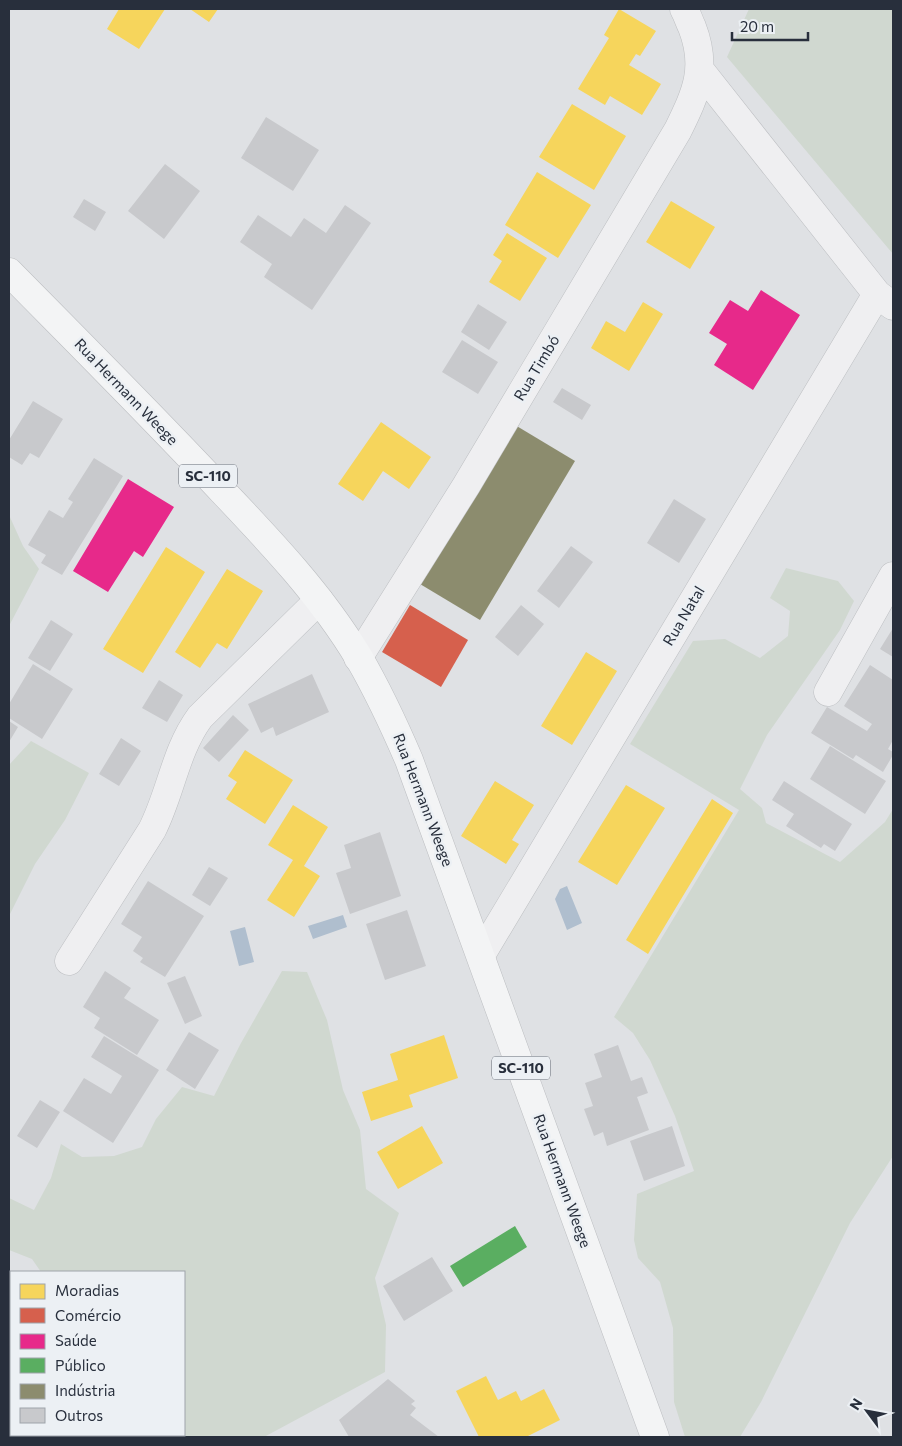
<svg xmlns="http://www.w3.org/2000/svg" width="902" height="1446" font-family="Commissioner,sans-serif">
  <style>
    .green { fill: #d0d8d0 }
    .water { fill: #afbece }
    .homes { fill: #f6d55c }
    .shops { fill: #d6604d }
    .health { fill: #e7298a }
    .public { fill: #5aae61 }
    .industry { fill: #8c8c6e }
    .building { fill: #c8c9cc }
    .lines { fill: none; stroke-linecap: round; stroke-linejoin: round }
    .street-casing { stroke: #bdbfc2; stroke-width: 29 }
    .primary-casing { stroke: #bcbec1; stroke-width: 29 }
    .street { stroke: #efeff1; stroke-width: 28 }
    .primary { stroke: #f3f4f5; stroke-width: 28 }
    .labels { text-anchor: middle; stroke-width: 5; stroke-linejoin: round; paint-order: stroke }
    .shield { fill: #ecf0f4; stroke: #636973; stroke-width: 1 }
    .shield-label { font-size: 14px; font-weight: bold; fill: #282f3c }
    .street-label { font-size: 15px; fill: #282f3c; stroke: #ecf0f4 }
  </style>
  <rect width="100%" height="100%" fill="#dfe1e4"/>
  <path class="green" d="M749,9H893V254L727,57Z
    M9,515L23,546L39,569L9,626Z
    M786,568L838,581L854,601L840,630L767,735L740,789L762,808L766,823L840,862L885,822L893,809V1156L850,1223L761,1402L740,1437H685L674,1402L673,1328L660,1282L638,1258L634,1240L637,1194L694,1171L675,1116L650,1060L633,1033L614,1017L739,810L630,744L693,641L725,639L760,658L788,636L790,611L770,598Z
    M31,741L89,773L65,820L35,864L9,916V765Z
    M282,971L307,972L327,1020L343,1090L360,1130L366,1189L399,1213L375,1278L386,1325L385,1372L264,1437H9V1398L11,1395V1435H184V1272H41L32,1259L9,1250V1198L34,1210L51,1178L61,1144L82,1157L114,1156L142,1147L156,1119L182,1087L214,1096L241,1043Z"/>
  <path class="water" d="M567,886L582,923L567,930L555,899L560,889Z
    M343,915L347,927L313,939L308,926Z
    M245,927L254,962L239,966L230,931Z"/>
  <path class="homes" d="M119,9H165L139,49L107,29Z
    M190,9H218L209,22Z
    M619,9L656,31L640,56L636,54L629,65L661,84L642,115L610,96L605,105L578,89L609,38L604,35Z
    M572,104L626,136L594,190L539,157Z
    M537,172L591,205L558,258L505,225Z
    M671,201L715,227L690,269L646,242Z
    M507,233L547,258L520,301L489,282L502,261L493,255Z
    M643,302L663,314L629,371L591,348L606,321L625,332Z
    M381,422L431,457L409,489L383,471L363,501L338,484Z
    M166,547L205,572L143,673L103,649Z
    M227,569L263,591L227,649L217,643L200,668L175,652Z
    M586,652L617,671L572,745L541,726Z
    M245,750L293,780L265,824L226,799L237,782L228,776Z
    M495,781L534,805L512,840L519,844L506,864L461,836Z
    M626,785L665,808L617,885L578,862Z
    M712,799L733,813L648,954L626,940Z
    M293,805L328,827L304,866L320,876L294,917L267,900L293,860L268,845Z
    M444,1035L458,1078L409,1095L413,1107L371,1121L362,1092L398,1080L390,1054Z
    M422,1126L443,1163L398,1189L377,1152Z
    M486,1376L498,1400L516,1391L521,1401L544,1389L560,1420L526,1437H479L456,1391Z"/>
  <path class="shops" d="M410,605L468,640L441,687L382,652Z"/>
  <path class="health" d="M761,290L800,315L753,390L714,365L727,344L709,333L730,300L748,311Z
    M128,479L174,507L143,557L134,551L108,592L73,571Z"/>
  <path class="public" d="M515,1226L527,1247L463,1287L450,1266Z"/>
  <path class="industry" d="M515,425L575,461L480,620L420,584Z"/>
  <path class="building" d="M266,117L319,150L293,191L241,158Z
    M165,164L200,191L164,239L128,211Z
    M84,199L106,212L95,231L73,217Z
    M345,205L371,223L312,310L264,277L272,264L240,242L258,215L291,237L304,218L326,233Z
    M478,304L507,322L489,350L461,332Z
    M462,340L498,362L478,394L442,372Z
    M562,388L591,405L582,420L553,402Z
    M33,401L63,419L39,458L30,453L22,465L9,457V440Z
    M94,458L123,476L62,575L41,563L46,555L28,545L49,510L63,518L73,502L68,499Z
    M674,499L706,519L679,563L647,543Z
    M571,546L593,562L559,608L537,591Z
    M521,605L544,624L518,656L495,637Z
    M51,620L73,634L50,671L28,658Z
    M893,628V657L880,649Z
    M33,664L73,689L42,739L9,718V704Z
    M870,665L893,680V740L888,749L893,752V755L883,772L856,755L853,759L811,733L827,707L867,731L872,724L844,706Z
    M312,674L329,712L276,736L273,727L261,733L248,704Z
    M159,680L183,695L167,722L142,708Z
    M233,715L249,730L219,762L203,748Z
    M9,721L18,727L9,742Z
    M121,738L141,751L119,786L99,774Z
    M830,746L886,781L865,814L810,779Z
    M784,781L852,824L835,851L824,844L821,848L786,826L794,814L772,800Z
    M380,832L401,896L350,914L336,873L351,868L344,845Z
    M209,867L228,878L210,906L192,895Z
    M148,881L204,916L165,977L140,962L143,958L133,951L142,937L121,924Z
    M407,910L426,966L385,980L366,924Z
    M105,971L131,988L124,998L159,1020L137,1055L94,1028L100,1018L83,1007Z
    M185,976L202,1016L185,1024L167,983Z
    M189,1032L219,1050L195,1089L166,1070Z
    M104,1036L159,1070L113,1143L63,1111L84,1078L111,1094L122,1076L91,1057Z
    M618,1045L631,1081L642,1077L648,1093L637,1097L649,1130L607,1146L603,1132L594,1136L584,1109L593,1106L585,1083L602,1077L594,1054Z
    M40,1100L60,1112L37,1148L17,1136Z
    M672,1126L685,1166L644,1181L630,1141Z
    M432,1257L453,1291L404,1321L383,1286Z
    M388,1379L415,1401L411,1404L416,1408L410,1415L439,1437H349L339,1420Z"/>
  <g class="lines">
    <g class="street-casing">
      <path id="street" d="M700,70L877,294
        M358,658L466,486L678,130C696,93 708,68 692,27C689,21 687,14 684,9
        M828,692L893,576
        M481,955L877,294L893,306
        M69,961L152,830C171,793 175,751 200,717L319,600"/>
    </g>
    <g class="primary-casing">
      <path id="primary" d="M9,272C76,340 144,408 210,478C263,534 319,591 359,658C378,691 394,725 409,760L655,1437"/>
    </g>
    <use href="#street" class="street"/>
    <use href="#primary" class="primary"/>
  </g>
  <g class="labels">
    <g class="shield">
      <rect x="179" y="464.5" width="58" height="23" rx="4"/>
      <rect x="492" y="1056.5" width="58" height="23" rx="4"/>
    </g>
    <g class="shield-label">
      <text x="208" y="481">SC-110</text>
      <text x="521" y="1073">SC-110</text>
    </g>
    <g class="street-label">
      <text transform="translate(537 368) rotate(-59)" y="5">Rua Timbó</text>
      <text transform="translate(126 392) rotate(46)" y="5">Rua Hermann Weege</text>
      <text transform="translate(684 616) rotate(-59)" y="5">Rua Natal</text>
      <text transform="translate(423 800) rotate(69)" y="5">Rua Hermann Weege</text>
      <text transform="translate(562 1181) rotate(70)" y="5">Rua Hermann Weege</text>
    </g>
  </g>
  <rect width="902" height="1446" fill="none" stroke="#282f3c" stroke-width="20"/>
  <rect x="10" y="1271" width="175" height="165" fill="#ecf0f4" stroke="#9ea3aa"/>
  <rect x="20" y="1284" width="25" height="15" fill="#f6d55c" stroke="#9ea3aa"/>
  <text x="55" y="1296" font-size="15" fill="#282f3c">Moradias</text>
  <rect x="20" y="1308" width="25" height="15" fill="#d6604d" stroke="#9ea3aa"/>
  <text x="55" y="1321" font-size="15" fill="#282f3c">Comércio</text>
  <rect x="20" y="1334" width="25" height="15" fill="#e7298a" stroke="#9ea3aa"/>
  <text x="55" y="1346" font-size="15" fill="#282f3c">Saúde</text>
  <rect x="20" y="1358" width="25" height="15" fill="#5aae61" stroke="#9ea3aa"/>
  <text x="55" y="1371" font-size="15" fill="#282f3c">Público</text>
  <rect x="20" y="1384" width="25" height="15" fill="#8c8c6e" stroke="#9ea3aa"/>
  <text x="55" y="1396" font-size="15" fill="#282f3c">Indústria</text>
  <rect x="20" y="1408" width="25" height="15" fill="#c8c9cc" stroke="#9ea3aa"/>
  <text x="55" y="1421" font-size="15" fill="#282f3c">Outros</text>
  <g transform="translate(867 1411) rotate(302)" stroke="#ecf0f4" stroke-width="4" paint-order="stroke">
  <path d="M0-4L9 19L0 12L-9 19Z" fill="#282f3c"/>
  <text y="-8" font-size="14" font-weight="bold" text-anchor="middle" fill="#282f3c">N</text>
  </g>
  <path d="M732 32v8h76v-8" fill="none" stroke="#282f3c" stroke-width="2.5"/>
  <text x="740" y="32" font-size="15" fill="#282f3c" stroke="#ecf0f4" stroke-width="4" paint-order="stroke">20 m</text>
</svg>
